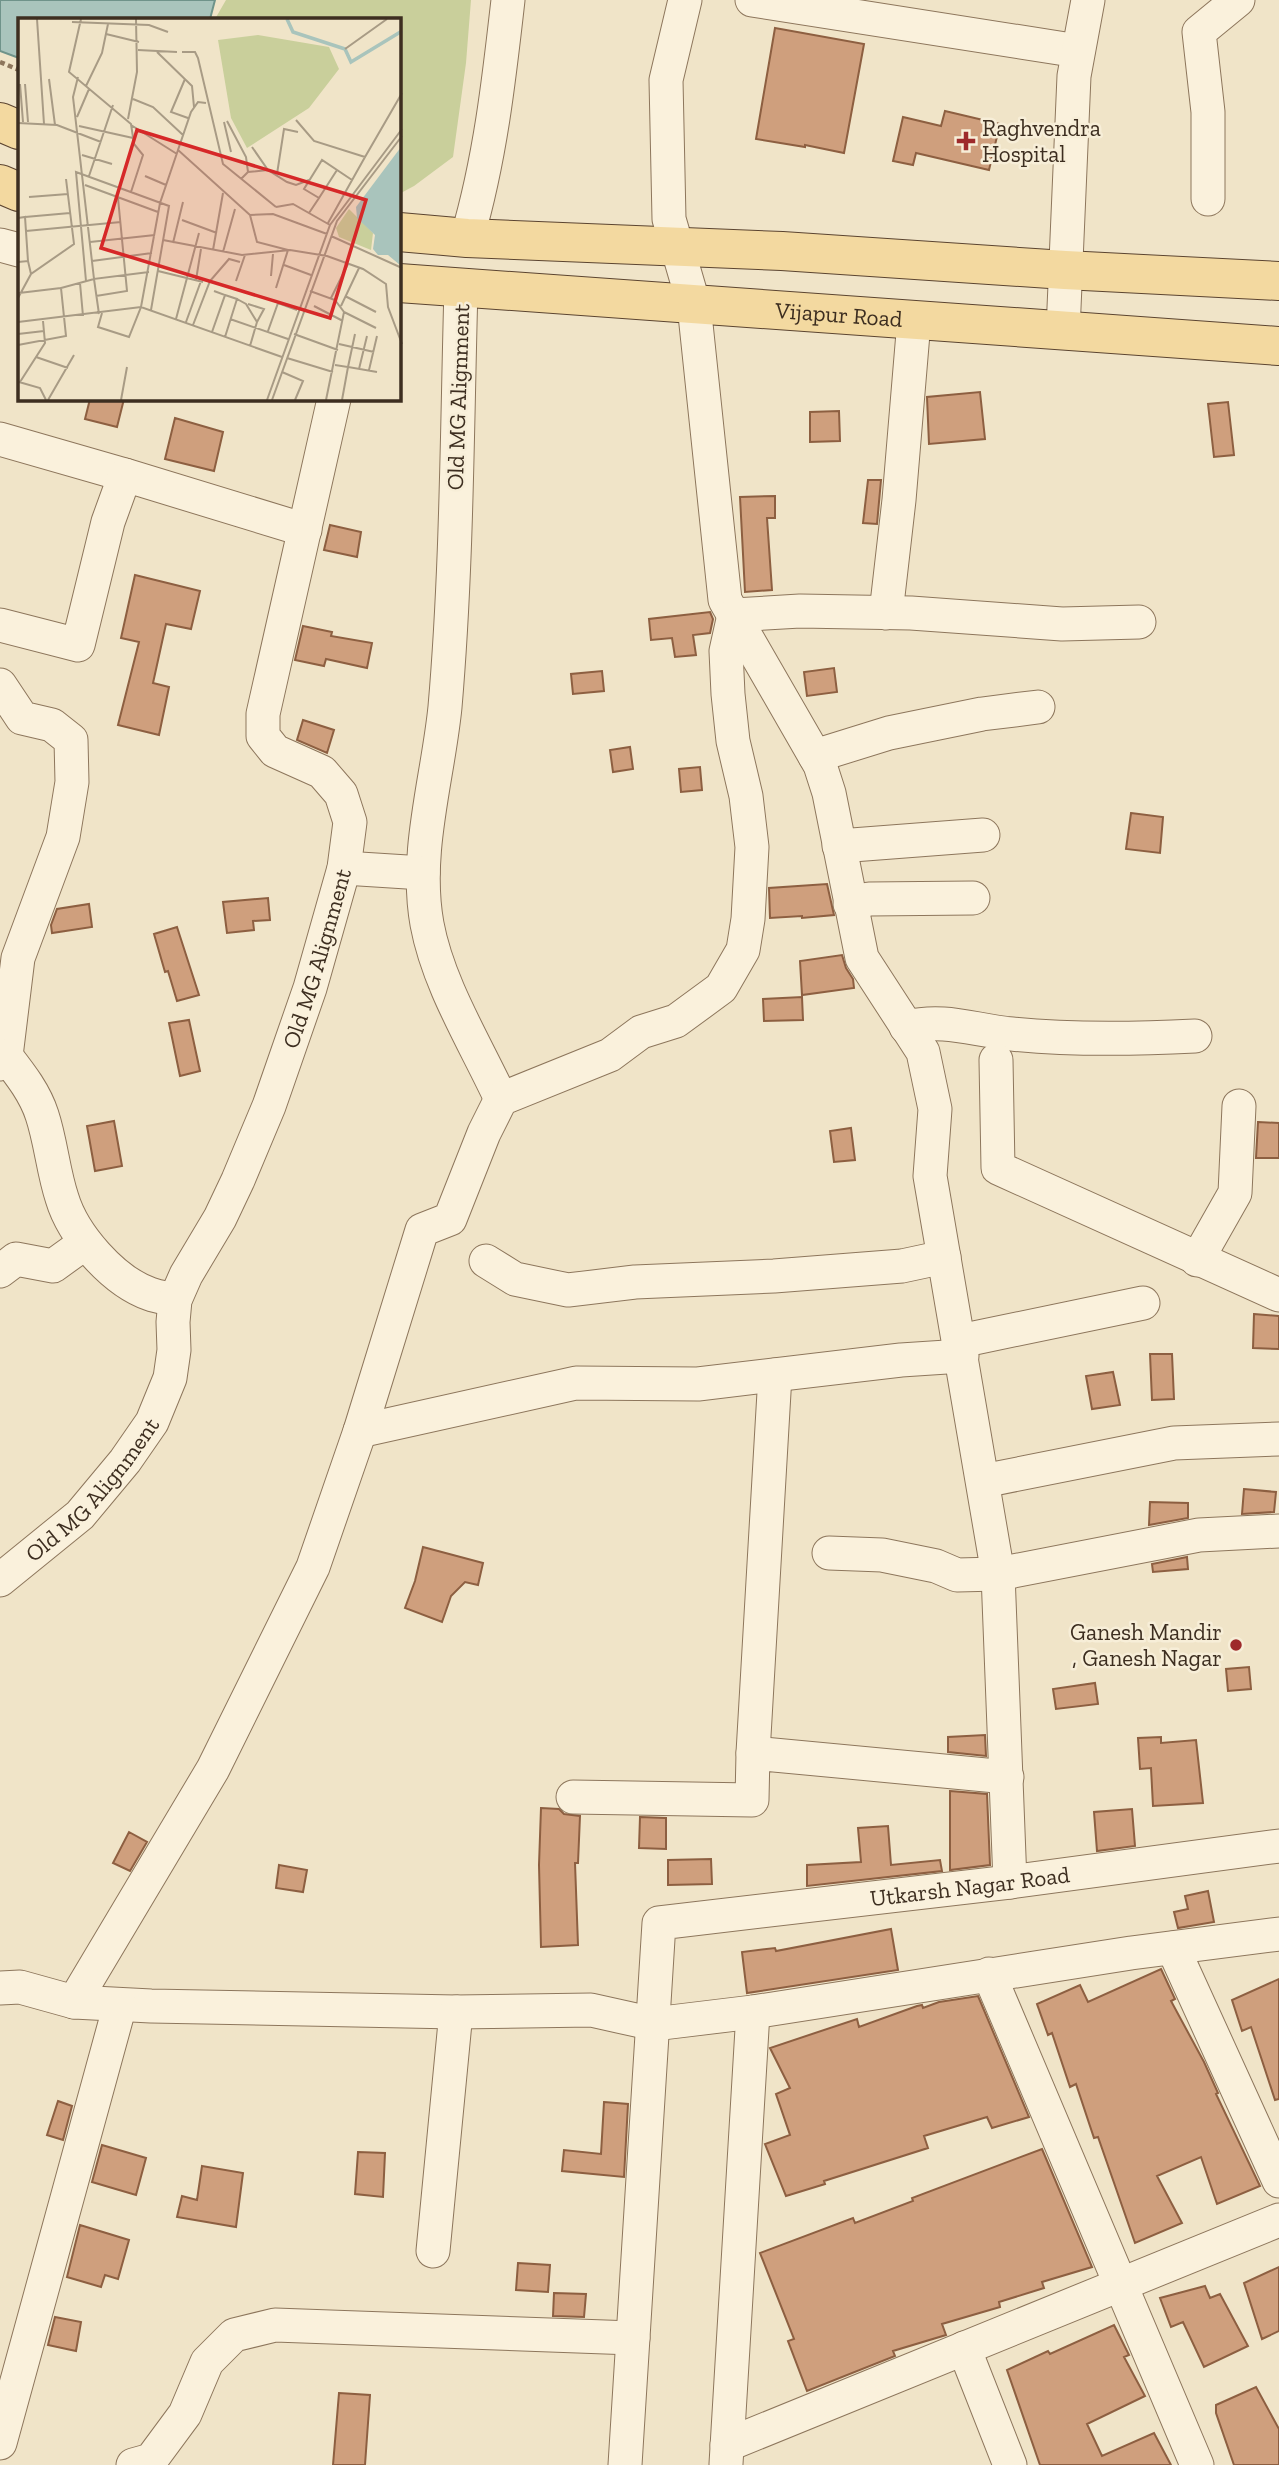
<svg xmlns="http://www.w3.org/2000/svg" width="1279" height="2465" font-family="'Zilla Slab',serif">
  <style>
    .green { fill: #c9cf9b }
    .water { fill: #a9c4bc; stroke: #6f938a; stroke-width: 2 }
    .building { fill: #cf9f7d; stroke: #8d5f41; stroke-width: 2 }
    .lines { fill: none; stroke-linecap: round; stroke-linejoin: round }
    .minor-casing { stroke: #8d765c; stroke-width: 35 }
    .major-casing { stroke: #5b4430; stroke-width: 40 }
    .path { stroke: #8d765c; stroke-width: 4.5; stroke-dasharray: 5 3.5; stroke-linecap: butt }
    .minor { stroke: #faf1dc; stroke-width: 33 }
    .major { stroke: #f3d9a0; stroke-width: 38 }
    .poi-dot { fill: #9e2a2b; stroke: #f7eed8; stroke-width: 2.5 }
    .labels { text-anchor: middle; stroke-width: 5; stroke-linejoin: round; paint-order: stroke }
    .poi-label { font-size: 23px; fill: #3d2e20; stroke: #f7eed8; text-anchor: start }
    .street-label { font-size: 23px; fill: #3d2e20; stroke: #f7eed8 }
    .inset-river { fill: none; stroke: #a9c4bc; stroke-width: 3.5 }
    .inset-road { fill: none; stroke: #a89b85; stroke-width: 2 }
    .view { fill: #d62828; fill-opacity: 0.15; stroke: #d62828; stroke-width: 3.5 }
    .inset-edge { fill: none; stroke: #3d2e20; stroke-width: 3.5 }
  </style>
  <rect width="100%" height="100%" fill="#f0e4c8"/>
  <path class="green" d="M226,0H471L466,63L453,157L414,186L399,194V19H215Z"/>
  <path class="water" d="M0,0H215L210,19H19V58L0,51Z"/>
  <path class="building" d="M775,28L864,44L844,153L805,145V147L756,139Z
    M945,111L1000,124L989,170L916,153L913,165L893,161L903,117L941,126Z
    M980,392L985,439L929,444L927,397Z
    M90,399H124L117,427L85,419Z
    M1228,402L1234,455L1214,457L1208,404Z
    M839,411L840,441L810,442V412Z
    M175,418L223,432L214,471L165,459Z
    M868,480H881L877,524L863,523Z
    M775,496V518H767L772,590L745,592L740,497Z
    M330,525L361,532L357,557L324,550Z
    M135,575L200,591L191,629L166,624L153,683L169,687L159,735L118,725L139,642L121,638Z
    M710,612L713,619L710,633L693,635L696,655L675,657L672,638L651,640L649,619Z
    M303,626L332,632L331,636L372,643L367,668L326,659L324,666L295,660Z
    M834,668L837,692L807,696L804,672Z
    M602,671L604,691L573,694L571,674Z
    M303,720L334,730L327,753L297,740Z
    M630,747L633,769L613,772L610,750Z
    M700,767L702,790L681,792L679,769Z
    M1131,813L1163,817L1160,853L1126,849Z
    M827,884L834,915L802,918V916L770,918L769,888Z
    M268,898L270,920L253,921L254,930L227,933L223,902Z
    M89,904L92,927L52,933L51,925L57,909Z
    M177,927L199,995L177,1001L168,971L165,972L154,934Z
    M842,955L846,968L853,979L854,988L802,995L800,961Z
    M802,997L803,1020L764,1021L763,999Z
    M189,1020L200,1071L180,1076L169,1023Z
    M114,1121L122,1166L95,1171L87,1126Z
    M1258,1122L1279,1123V1158H1256Z
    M851,1128L855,1160L834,1162L830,1131Z
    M1254,1314L1279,1316V1349L1253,1348Z
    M1150,1354H1172L1174,1399L1152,1400Z
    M1113,1372L1120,1405L1092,1409L1086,1376Z
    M1244,1489L1276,1492L1274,1512L1242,1514Z
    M1150,1502L1188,1503V1518L1149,1525Z
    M423,1547L483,1563L478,1585L465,1582L451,1596L442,1622L405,1608L415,1581Z
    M1187,1557L1188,1569L1153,1572L1152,1564Z
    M1249,1667L1251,1689L1228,1691L1226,1669Z
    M1095,1683L1098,1704L1056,1709L1053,1689Z
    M985,1735L986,1756L948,1752V1737Z
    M1161,1737V1743L1196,1740L1203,1803L1153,1806L1151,1768L1140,1769L1138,1738Z
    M950,1791L987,1794L990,1865L950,1870Z
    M541,1808L559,1809L564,1814L580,1816L578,1863H575L578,1945L541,1947L539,1865Z
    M1132,1809L1135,1846L1097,1851L1094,1812Z
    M640,1817L666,1818V1849L639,1848Z
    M888,1826L891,1865L940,1860L942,1871L807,1886V1865L861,1862L858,1828Z
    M129,1832L147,1842L130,1871L113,1863Z
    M711,1859L712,1884L668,1885V1860Z
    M279,1865L307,1870L303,1892L276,1888Z
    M1208,1891L1214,1922L1178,1928L1174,1912L1188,1909L1185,1896Z
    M891,1929L898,1970L747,1993L742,1952L775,1948L776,1951Z
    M1161,1969L1175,1999L1171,2001L1204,2062L1218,2093L1216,2094L1260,2186L1217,2204L1201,2157L1157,2176L1182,2223L1135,2243L1098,2137L1094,2138L1076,2084L1070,2087L1052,2033L1048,2035L1037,2004L1080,1985L1088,2002Z
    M1279,1979V2099L1275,2100L1251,2027L1242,2031L1232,2000Z
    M978,1996L1029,2117L992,2128L987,2117L924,2136L928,2148L824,2181L825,2184L786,2196L765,2144L790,2135L776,2094L790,2088L770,2048L857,2019L859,2027L917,2006L922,2005L923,2008L939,2002Z
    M58,2101L72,2106L63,2140L47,2135Z
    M604,2102L628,2104L624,2177L562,2171L564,2150L601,2154Z
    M102,2145L146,2158L136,2195L92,2182Z
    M1042,2149L1092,2267L1042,2282L1044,2288L999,2302L1000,2307L942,2324L946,2335L893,2351L895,2356L807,2391L788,2341L794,2339L760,2253L853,2218L855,2223L913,2201L912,2198Z
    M358,2152L385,2153L383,2197L355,2194Z
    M202,2166L243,2173L236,2227L177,2217L182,2196L197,2200Z
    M80,2225L129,2240L118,2279L105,2275L101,2287L67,2277Z
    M518,2263L550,2265L548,2292L516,2290Z
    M1279,2267V2331L1262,2339L1244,2283Z
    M1205,2286L1210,2298L1220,2294L1248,2346L1204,2367L1183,2322L1171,2327L1160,2298Z
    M554,2293L586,2294L584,2317L553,2316Z
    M55,2317L81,2322L76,2351L48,2345Z
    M1114,2325L1129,2355L1124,2357L1145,2396L1087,2424L1102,2456L1154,2433L1171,2465H1040L1007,2370L1048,2351L1050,2354Z
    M1256,2387L1279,2429V2465H1234L1216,2413V2405Z
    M339,2393L370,2395L365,2465H333Z"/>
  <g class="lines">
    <g class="minor-casing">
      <g id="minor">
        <path d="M685,0L666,80L669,219L694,305L725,600L820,765L829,793L862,958L923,1052L935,1109L930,1176L998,1574L1010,1882"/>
        <path d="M752,0L1078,51"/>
        <path d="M1208,199V112L1199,32L1238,0"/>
        <path d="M467,238C490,160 499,80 508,0"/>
        <path d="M0,245L19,250"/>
        <path d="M461,288C457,428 457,568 445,707C438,778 414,852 427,924C438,984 475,1043 501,1099"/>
        <path d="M1063,331L1074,76L1088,0"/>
        <path d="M0,439L125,475"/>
        <path d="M886,613L899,500L914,321"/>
        <path d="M0,625L78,645L108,522L125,475L305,530"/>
        <path d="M0,685L22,718L52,725L71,740L72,782L63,837L18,958L6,1056L0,1064"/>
        <path d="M815,756L889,733L982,714L1038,707"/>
        <path d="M839,846L983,835"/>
        <path d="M344,868L423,873"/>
        <path d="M850,904L869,899L973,898"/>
        <path d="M906,1027C946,1018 972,1030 1012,1034C1070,1040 1136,1039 1195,1036"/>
        <path d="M6,1056C20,1074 35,1093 42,1115C51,1142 53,1171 62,1198C73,1235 113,1281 150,1294C158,1297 167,1298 175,1300"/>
        <path d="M996,1060L998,1168L1279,1295"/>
        <path d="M1197,1260L1235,1193L1239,1106"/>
        <path d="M486,1261L515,1279L568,1290L635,1282L774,1276L902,1266L944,1257"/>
        <path d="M0,1271L16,1259L53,1266L85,1243"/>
        <path d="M960,1341L1143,1303"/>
        <path d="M360,1431L576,1383L698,1384L901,1360L962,1356"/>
        <path d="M983,1481L1174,1443L1279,1439"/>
        <path d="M829,1553L882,1555L936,1566L957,1575L998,1574L1199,1535L1279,1531"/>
        <path id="s1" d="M0,1580L80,1515L125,1461L152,1422L170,1378L174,1350L173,1322L175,1300L186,1275L220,1218L238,1180L269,1106L310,988L344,868L350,822L341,794L322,772L275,751L263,736V714L334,399"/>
        <path d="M753,1753L775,1375"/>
        <path d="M573,1797L752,1800L753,1753L1007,1777"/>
        <path d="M1173,1948L1279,2181"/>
        <path d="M989,1974L1197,2465"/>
        <path d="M0,1988L20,1987L74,2002L213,1769L313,1567L360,1431L422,1230L450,1219L484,1133L501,1099L610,1055L641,1032L676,1021L721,988L743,950L748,919L752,847L746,796L733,741L728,694L726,651L734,615L800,611L911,613L1062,624L1139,622"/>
        <path d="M74,2002L151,2006L456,2012L591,2010L654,2024L753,2012L1131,1953L1279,1934"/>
        <path d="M433,2251L456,2012"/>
        <path d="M964,2348L1010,2465"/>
        <path d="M0,2443L120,2005"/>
        <path d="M727,2445L1279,2220"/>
        <path d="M726,2464L753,2012"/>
        <path d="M133,2465L151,2460L185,2414L207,2362L234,2335L275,2325L633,2338"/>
        <path id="s2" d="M625,2465L659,1923L1010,1882L1279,1846"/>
      </g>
    </g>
    <g class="major-casing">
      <g id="major">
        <path d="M0,122L19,130"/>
        <path d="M0,184L19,192"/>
        <path d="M399,232L467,238L782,251L1065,270L1279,281"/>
        <path id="s3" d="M399,283L1279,346"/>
      </g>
    </g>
    <path class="path" d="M0,62L19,70"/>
    <use href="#minor" class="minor"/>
    <use href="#major" class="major"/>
  </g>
  <g class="poi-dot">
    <path d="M962.5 130.5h7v7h7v7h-7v7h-7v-7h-7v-7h7z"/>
    <circle cx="1236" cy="1645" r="7"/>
  </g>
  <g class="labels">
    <g class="poi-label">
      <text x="982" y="136">Raghvendra<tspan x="982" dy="26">Hospital</tspan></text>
      <text x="1222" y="1640" text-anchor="end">Ganesh Mandir<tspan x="1222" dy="26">, Ganesh Nagar</tspan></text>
    </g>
    <g class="street-label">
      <text dy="8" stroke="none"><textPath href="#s3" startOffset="441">Vijapur Road</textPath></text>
      <text transform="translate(458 397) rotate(-88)" y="8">Old MG Alignment</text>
      <text dy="8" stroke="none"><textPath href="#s1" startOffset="718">Old MG Alignment</textPath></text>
      <text dy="8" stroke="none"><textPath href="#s1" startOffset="130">Old MG Alignment</textPath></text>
      <text dy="8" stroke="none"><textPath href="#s2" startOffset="856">Utkarsh Nagar Road</textPath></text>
    </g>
  </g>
  <g transform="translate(18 18)">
    <rect width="383" height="383" fill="#f0e4c8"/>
    <path d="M240,17L311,29L321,51L291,90L229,130L213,100L200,22ZM331,191L355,215L353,232L321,219L318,210Z" fill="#c9cf9b"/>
    <path d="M383,129V247H382L370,237H360L355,231L357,217L339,200L338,189Z" fill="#a9c4bc"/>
    <path class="inset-river" d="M269,1L275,14L327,31L333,44L384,13"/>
    <path class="inset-road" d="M19,1L26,106M63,1L51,54L113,106L116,126L125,137L113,174M54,4L131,7L150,14M88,16L121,24M327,31L369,1M120,32L159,34M139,34L174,68L176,89M164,34H177L180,40L205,146L258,189M60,59L55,79L76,261L131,254M31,61L37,107M167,61L153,94L170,100M2,66L5,104M7,66L10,104M68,68L84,35L90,6M115,81L135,89L165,117M188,85L180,84L173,94L160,132L232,197L239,224L270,232L258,270M59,99L71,71M110,101L119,54L118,1M278,102L296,123L347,139L384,75M209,103L228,139L230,154M206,104L213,134M0,105L39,107L83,124M113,107L159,136M61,108L115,120M234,129L250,152L269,164L278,167L291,162M64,137L94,146M259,156L266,111L280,114M71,158L95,87M127,158L148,167M223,161L230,154L250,152M67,167L140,194M11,179L50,176M301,180L319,152M258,189L275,186L312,207M291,195L301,180L286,171L304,142L334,162M232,197L255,196L309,216M7,199L52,195M0,200L7,199L10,243M164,202L199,215M310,205L347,139M8,213L103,204M313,218L384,250M145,222L224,237L272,232L309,238L345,251L368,266L370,289L384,326M72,224L137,217M155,225L165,184M195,232L205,175M205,234L217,191M74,243L134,235M0,244L10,243L13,256M266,247L293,257M140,253L185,264M253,258L255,236M178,262L183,231M68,263L58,154L151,188L133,292M218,263L227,237M62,265L65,298M292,273L317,282L326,294L308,382M1,275L43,270M78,278L109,273L100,180M327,278L358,294M0,280L13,256L56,226L48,161M313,280L330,246M219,281L228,286L239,304L232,328M230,286L246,291L239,304M296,288L325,303M323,288L341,250M326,294L358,310M84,295L80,309L111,319L123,289L142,185L160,132M158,301L181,215M212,301L270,321M0,304L123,289L264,339M168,304L183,263M175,307L192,263L211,241L222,244M250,313L260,285L279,292M194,314L207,277L196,273M0,316L26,313M276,316L320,332M337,316L330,349L359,354M207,319L219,281L207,277M321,326L356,334M0,327L48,318L43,270L76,261L81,296M18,339L50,350M269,340L315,354M317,347L330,349L324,382M341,351L349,318M351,352L359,318M264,354L285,363L277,382M1,364L22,370L28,382M2,364L27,325L25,303M30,382L56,337M103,382L109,349M249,382L312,207L384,111M254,382L319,203L384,118"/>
    <path class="view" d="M119,112L348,182L312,300L83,230Z"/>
    <rect width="383" height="383" class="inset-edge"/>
  </g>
</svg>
